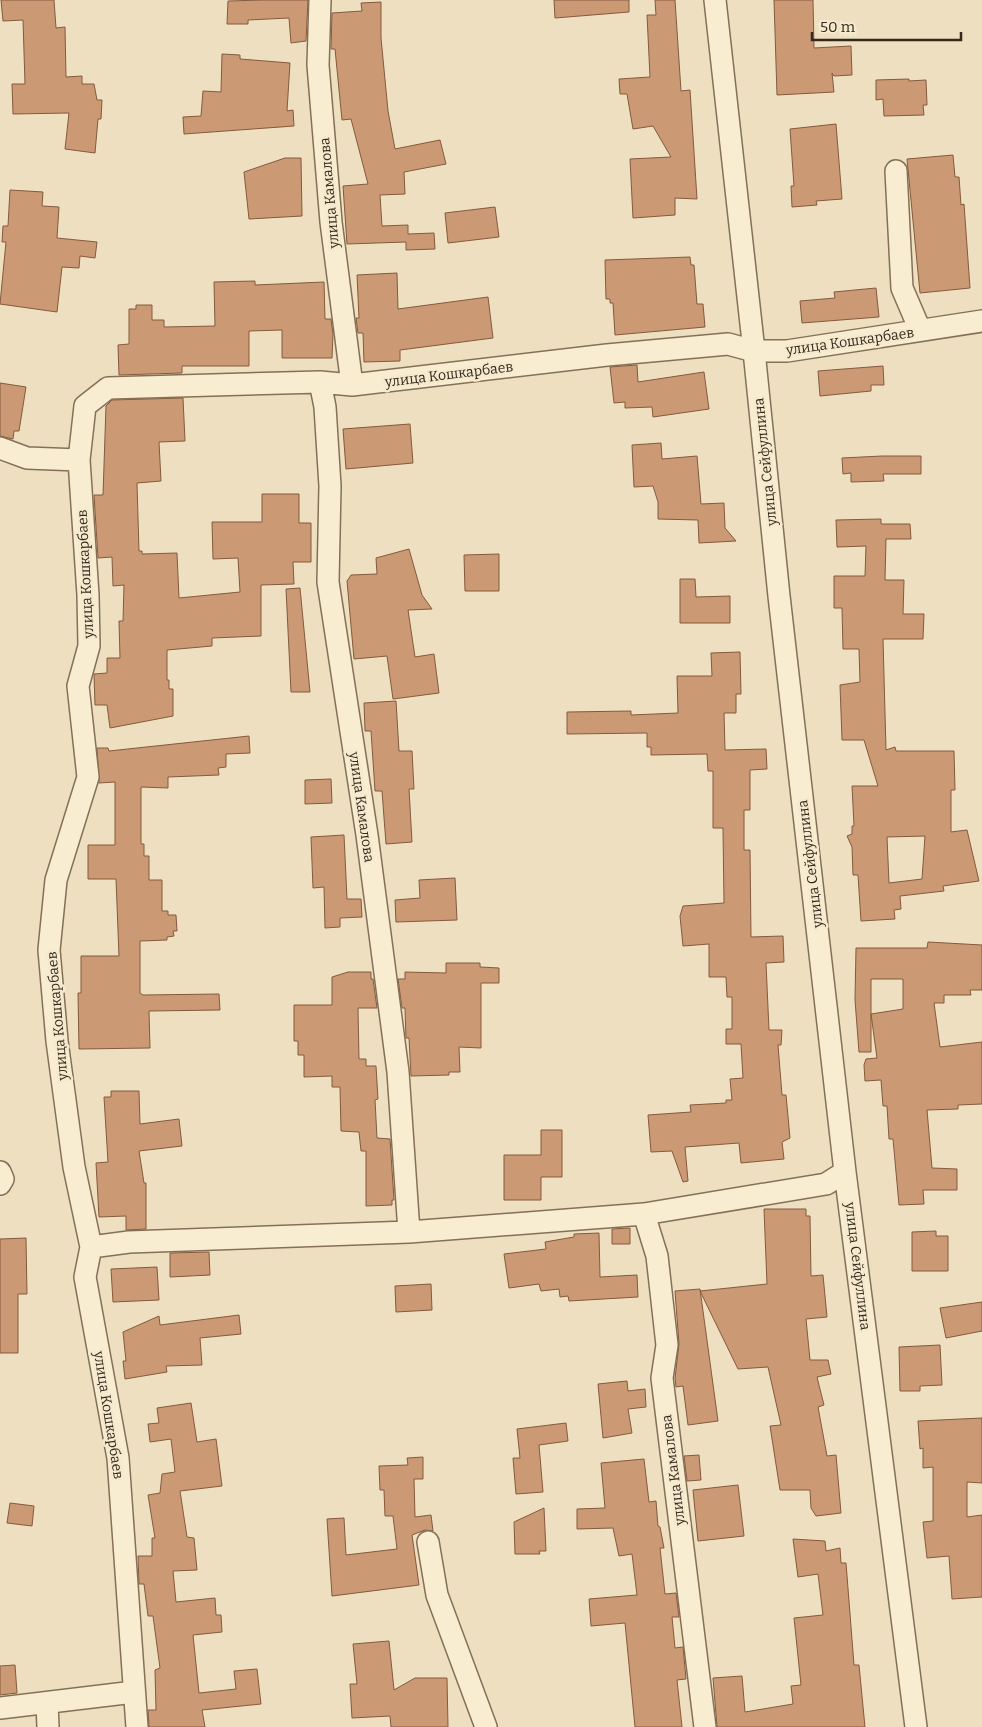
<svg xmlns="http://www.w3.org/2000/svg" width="982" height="1727" font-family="Bitter,serif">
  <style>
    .building { fill: #cb9974; stroke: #845a3d; fill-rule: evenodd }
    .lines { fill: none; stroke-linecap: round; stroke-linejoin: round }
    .minor-casing { stroke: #857057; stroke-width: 24 }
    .minor { stroke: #f8edd1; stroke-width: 21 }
    .labels { text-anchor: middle; stroke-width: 5; stroke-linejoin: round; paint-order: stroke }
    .street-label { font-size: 14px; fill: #35281c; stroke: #f5eace }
  </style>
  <rect width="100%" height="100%" fill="#eddfbf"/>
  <path class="building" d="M1,0H54L56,28L65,27L66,77L82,76V84H94L97,100H102L101,119H98L95,153L65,149L69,113L13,114L12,84H25L23,20L3,21Z
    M263,0H308L306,41L291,43L289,18L248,20V24H227L228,1Z
    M554,0H629V12L555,18Z
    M655,0H675L681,91L690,90L697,199L675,198V215L633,218L630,159L671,157L653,126L633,129L627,94H620L619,79L650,77L647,15H656Z
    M774,0H813L814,48L851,46L852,75L834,76L832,73L834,92L777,95Z
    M381,2V38L388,111L395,149L440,140L446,164L404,172L405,194L380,195L382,226L408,225V234L434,233L435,249L406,250V242L347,244L343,186L368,184L351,119L342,120L335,49H331L332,13L362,11L361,3Z
    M222,54L240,55V59L290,63L287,111L293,110L294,126L184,134L183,117L201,116L203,91L221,92Z
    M909,79V81L926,80L927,105H923L924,115L884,116L883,99L876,100V80Z
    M836,124L842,199L816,201L817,205L792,207L791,186H794L790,129Z
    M953,155L955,177H959L961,205L964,204L970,288L920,293L907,159Z
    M285,158H301L302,216L249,219L244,172Z
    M10,190L43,192L42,206L59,207L57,238L97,242L95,258L80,256L79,268L62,267L57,312L0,304L6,242H2L3,226H8Z
    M495,207L499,237L448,243L445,213Z
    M690,257L691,265H694L697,304H703L705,327L615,335L613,303H610V299H606L605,260Z
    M397,273L398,309L488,297L493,338L400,350V361L364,362L363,333H358L356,318H359L357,275Z
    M255,281V285L324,282L325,319H331L333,334L332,358H282V330L249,331V366H182V373L119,375L118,345L129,344V309H136V305H152V320H164V327L215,326L214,282Z
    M876,288L879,317L802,323L800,301L835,298L834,292Z
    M637,365L638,382L704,372L709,409L653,417L652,407L625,408V402L614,403L610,367Z
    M883,366L884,385H871V391L820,396L818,371Z
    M0,383L26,387L19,431H14L13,439L0,436Z
    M183,398L185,441L159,442L161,481L137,483L139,551H142V554L177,553L179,598L240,592L238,558L213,559L212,522H262V494H299V523H311V562H293L294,584L261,585V636L212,638V646L167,650V680H169V689H173V716L110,728L107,705H95L94,674L107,673V658H120L119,621H123L124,585L113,586L112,557L98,558L94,495H103L106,406L112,400Z
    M410,424L413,463L346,469L343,429Z
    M661,443L662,459L697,456L701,504L724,503L725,528L736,541L699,543L698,520L658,519V502L653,486L634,487L632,445Z
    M882,456H921V474H883L884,481L851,482V473L843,474L842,458Z
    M881,519V524H910L911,539H886L885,580H904L903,614H924L923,639H883L886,750L895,747L896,751H954L955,790H951V832L967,830L979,881L943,886L944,891L900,896L901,909L894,910L895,919L861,921L858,875H853L852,847L847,836L852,834V826H854L852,786H878L864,740H842L840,685L860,682L859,649H843L842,608H834V576H865L866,546L837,547L836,520ZM925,836L922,879L889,883L887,837Z
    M409,549L422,595L432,609L408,610L415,657L434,654L439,693L393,699L387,656L354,659L347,581L351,575L377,574L376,558Z
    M499,554V591H465L464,555Z
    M680,579H695L696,597L730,596V623H680Z
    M300,588L310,692H291L286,589Z
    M740,652L741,694H736V713H724L725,750L766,749L767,769L750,770V810H744V850H750L751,937L783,936L784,962L766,963L769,1030H782L781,1045H778L782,1095H786L790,1138L782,1142L784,1159L741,1163L739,1143L685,1147L688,1181L683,1182L672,1151L651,1152L648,1115L691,1112L690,1105L726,1103V1100H732L730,1079L743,1078L741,1044H726V1029H732V997H727L726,977H709V944L683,946L680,916L683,906L724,903L723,828H713V771H708L707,754L651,755V747H647V733L567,734V712L631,711V715L678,713L677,676H712L711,653Z
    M396,701L399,751H412L414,789H409L412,842L386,844L382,791H375L371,731H365L364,703Z
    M249,736L250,753L226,754V767L218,768L219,775L168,777V788L141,787V844H144V856H149V880H162V911H168V915H176L177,931H173L174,936L167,937V940L140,941V993L143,995L219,994L220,1010L149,1011L150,1048L79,1049L78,993H81V956H119L116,879H88V845H115V782L99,783L97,748H108L109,751Z
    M331,779L332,803L305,804V780Z
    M344,835L347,899H361L362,917L340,918V927L325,928L324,887L313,888L311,837Z
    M455,878L457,920L396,922L395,900L420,898L419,880Z
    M928,942L982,945V990H970L971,995H944V1003H934L940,1047L982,1042V1104L958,1105V1109L927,1110L932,1168L957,1169V1190H923L924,1204L899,1205L893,1139H889L887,1106H883L881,1080L865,1081L864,1065L866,1059L877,1058L871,1014V1052H859L855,1000L856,948H927ZM871,979H903V1009L871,1014Z
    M446,963H480V967L499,968V983H481V1048L459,1047L460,1072H449V1075L411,1076L409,1038H406L405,1008H402L398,979H405V972L446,973Z
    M348,972H371V979H373L377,1008H358L359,1059H366V1066H376L378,1099L375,1100L377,1138L390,1139L394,1200H392V1205L366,1206V1151H361L359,1132L341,1131L340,1087H332V1076L304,1077V1055H298V1041H294V1005H332V977Z
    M111,1091H139L140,1124L179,1119L182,1146L139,1151L144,1183H146V1229L126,1230V1216L99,1217L96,1163L108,1162L104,1097H111Z
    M541,1130H562V1177H541V1200H504V1155H541Z
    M764,1209H806V1216H810L811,1276L823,1275L827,1317L806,1319L810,1360H828L831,1374L817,1377L824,1405L818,1407L827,1456L836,1455L841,1513L816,1516L811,1508L810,1490H780L770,1426L781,1425L768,1367L738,1369L700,1291L767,1284Z
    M630,1228V1244H612V1229Z
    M936,1231V1236H948V1271H912V1232Z
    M599,1233L600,1277L637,1275L638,1297L569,1301L568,1296L560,1297L559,1289L541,1291L539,1284L509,1288L504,1254L546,1249L545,1242L574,1237V1234Z
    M26,1238L27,1294H18V1353H0V1239Z
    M209,1252L210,1275L170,1277V1253Z
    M157,1267L159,1300L113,1302L111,1269Z
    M431,1284L432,1310L396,1312L395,1286Z
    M700,1289L718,1421L688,1425L683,1386L676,1387L675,1378L679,1344L675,1291Z
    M982,1302V1331L946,1338L940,1308Z
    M239,1315L241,1334L200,1338L202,1365L166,1366L167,1372L125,1379L123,1361H126L123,1332L159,1316L160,1325Z
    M940,1345L942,1385L920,1386V1391H900L899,1347Z
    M627,1381L628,1391L645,1389L646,1407L628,1409L632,1433L603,1438L598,1384Z
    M191,1403L197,1442L216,1439L222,1486L180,1491L187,1537L194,1538L197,1570L173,1571L176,1602L215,1598L216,1615H221L222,1632L193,1635L199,1693L236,1689L234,1671L257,1669L261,1704L202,1710L205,1727H149L148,1710H156L155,1670L160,1668L153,1616H148L144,1584H139L138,1556H152V1538H155L148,1495L160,1493L162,1474L175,1472L171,1439L150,1442L148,1424L159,1423L157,1408Z
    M982,1418V1483L967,1482V1517L982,1515V1597L952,1599L949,1556L927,1558L923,1522L933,1521V1467L923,1468V1448L920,1449L918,1421Z
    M566,1423L568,1441L539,1445L543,1492L516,1494L513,1458H520L517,1429Z
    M699,1455L701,1480L687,1481L684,1456Z
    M423,1457V1479H414L415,1517L431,1515L433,1531L425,1530L412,1535L419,1585L332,1596L327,1519L344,1518L346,1555L397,1549L393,1516H385L384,1490H380L379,1466L408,1465L407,1458Z
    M644,1459L649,1502L656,1501L658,1526L660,1527L664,1548H660L665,1594L676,1593L679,1617H672L675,1648L683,1647L686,1679L677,1680L682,1727H635L625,1623L591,1626L589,1599L637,1595L632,1554L619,1556L613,1528L577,1529V1509L605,1508L601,1463Z
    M738,1485L744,1536L698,1541L693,1490Z
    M10,1503L34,1506L32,1526L7,1523Z
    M544,1508L546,1551H539L540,1554H515L514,1522Z
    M793,1539L825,1541L826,1551L840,1548L841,1563H846L854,1665H859L865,1727H717L713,1678L742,1676L745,1712L793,1704L791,1686L801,1685L794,1618L823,1615L818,1574L798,1577Z
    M389,1641L394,1690L415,1678H447L448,1727H391L390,1716L352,1718L350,1684H357L353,1644Z
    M15,1665L17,1693L0,1695V1666Z"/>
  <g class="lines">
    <g class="minor-casing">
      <path id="minor" d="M320,0L318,65L331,222L352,385
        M715,0L754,351L779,596L845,1172L916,1727
        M896,171L902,288L920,330
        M320,382L325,407L330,486L328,582L367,835L398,1072L409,1232
        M0,448L27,458L79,460
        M0,1172L3,1179L0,1184
        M644,1214L657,1256L667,1345L662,1378L705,1727
        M91,1247L129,1242L409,1232L644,1214L826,1184L845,1172
        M428,1542L437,1595L486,1727
        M47,1703L48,1727
        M0,1708L134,1692
        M137,1727L118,1458L85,1277L91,1247L74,1167L57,1041L49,950L56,880L88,777L78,686L89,646L88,595L79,460L85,406L108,388L320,382L352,385L607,355L728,344L754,351H787L982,321"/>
    </g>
    <use href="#minor" class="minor"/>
  </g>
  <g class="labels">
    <g class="street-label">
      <text transform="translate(329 193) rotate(-95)" y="5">улица Камалова</text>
      <text transform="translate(850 341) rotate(-8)" y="5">улица Кошкарбаев</text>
      <text transform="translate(449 374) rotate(-7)" y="5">улица Кошкарбаев</text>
      <text transform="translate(765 462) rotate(-96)" y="5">улица Сейфуллина</text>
      <text transform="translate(85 574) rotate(-93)" y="5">улица Кошкарбаев</text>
      <text transform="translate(362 807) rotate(82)" y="5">улица Камалова</text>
      <text transform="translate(810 864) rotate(-97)" y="5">улица Сейфуллина</text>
      <text transform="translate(57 1016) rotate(-95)" y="5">улица Кошкарбаев</text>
      <text transform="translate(858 1266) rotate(83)" y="5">улица Сейфуллина</text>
      <text transform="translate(109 1415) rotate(81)" y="5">улица Кошкарбаев</text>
      <text transform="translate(673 1470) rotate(-97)" y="5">улица Камалова</text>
    </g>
  </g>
  <path d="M812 32v8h149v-8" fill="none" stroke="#35281c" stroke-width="2.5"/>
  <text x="820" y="32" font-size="15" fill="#35281c" stroke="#f5eace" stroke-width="4" paint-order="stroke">50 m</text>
</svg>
